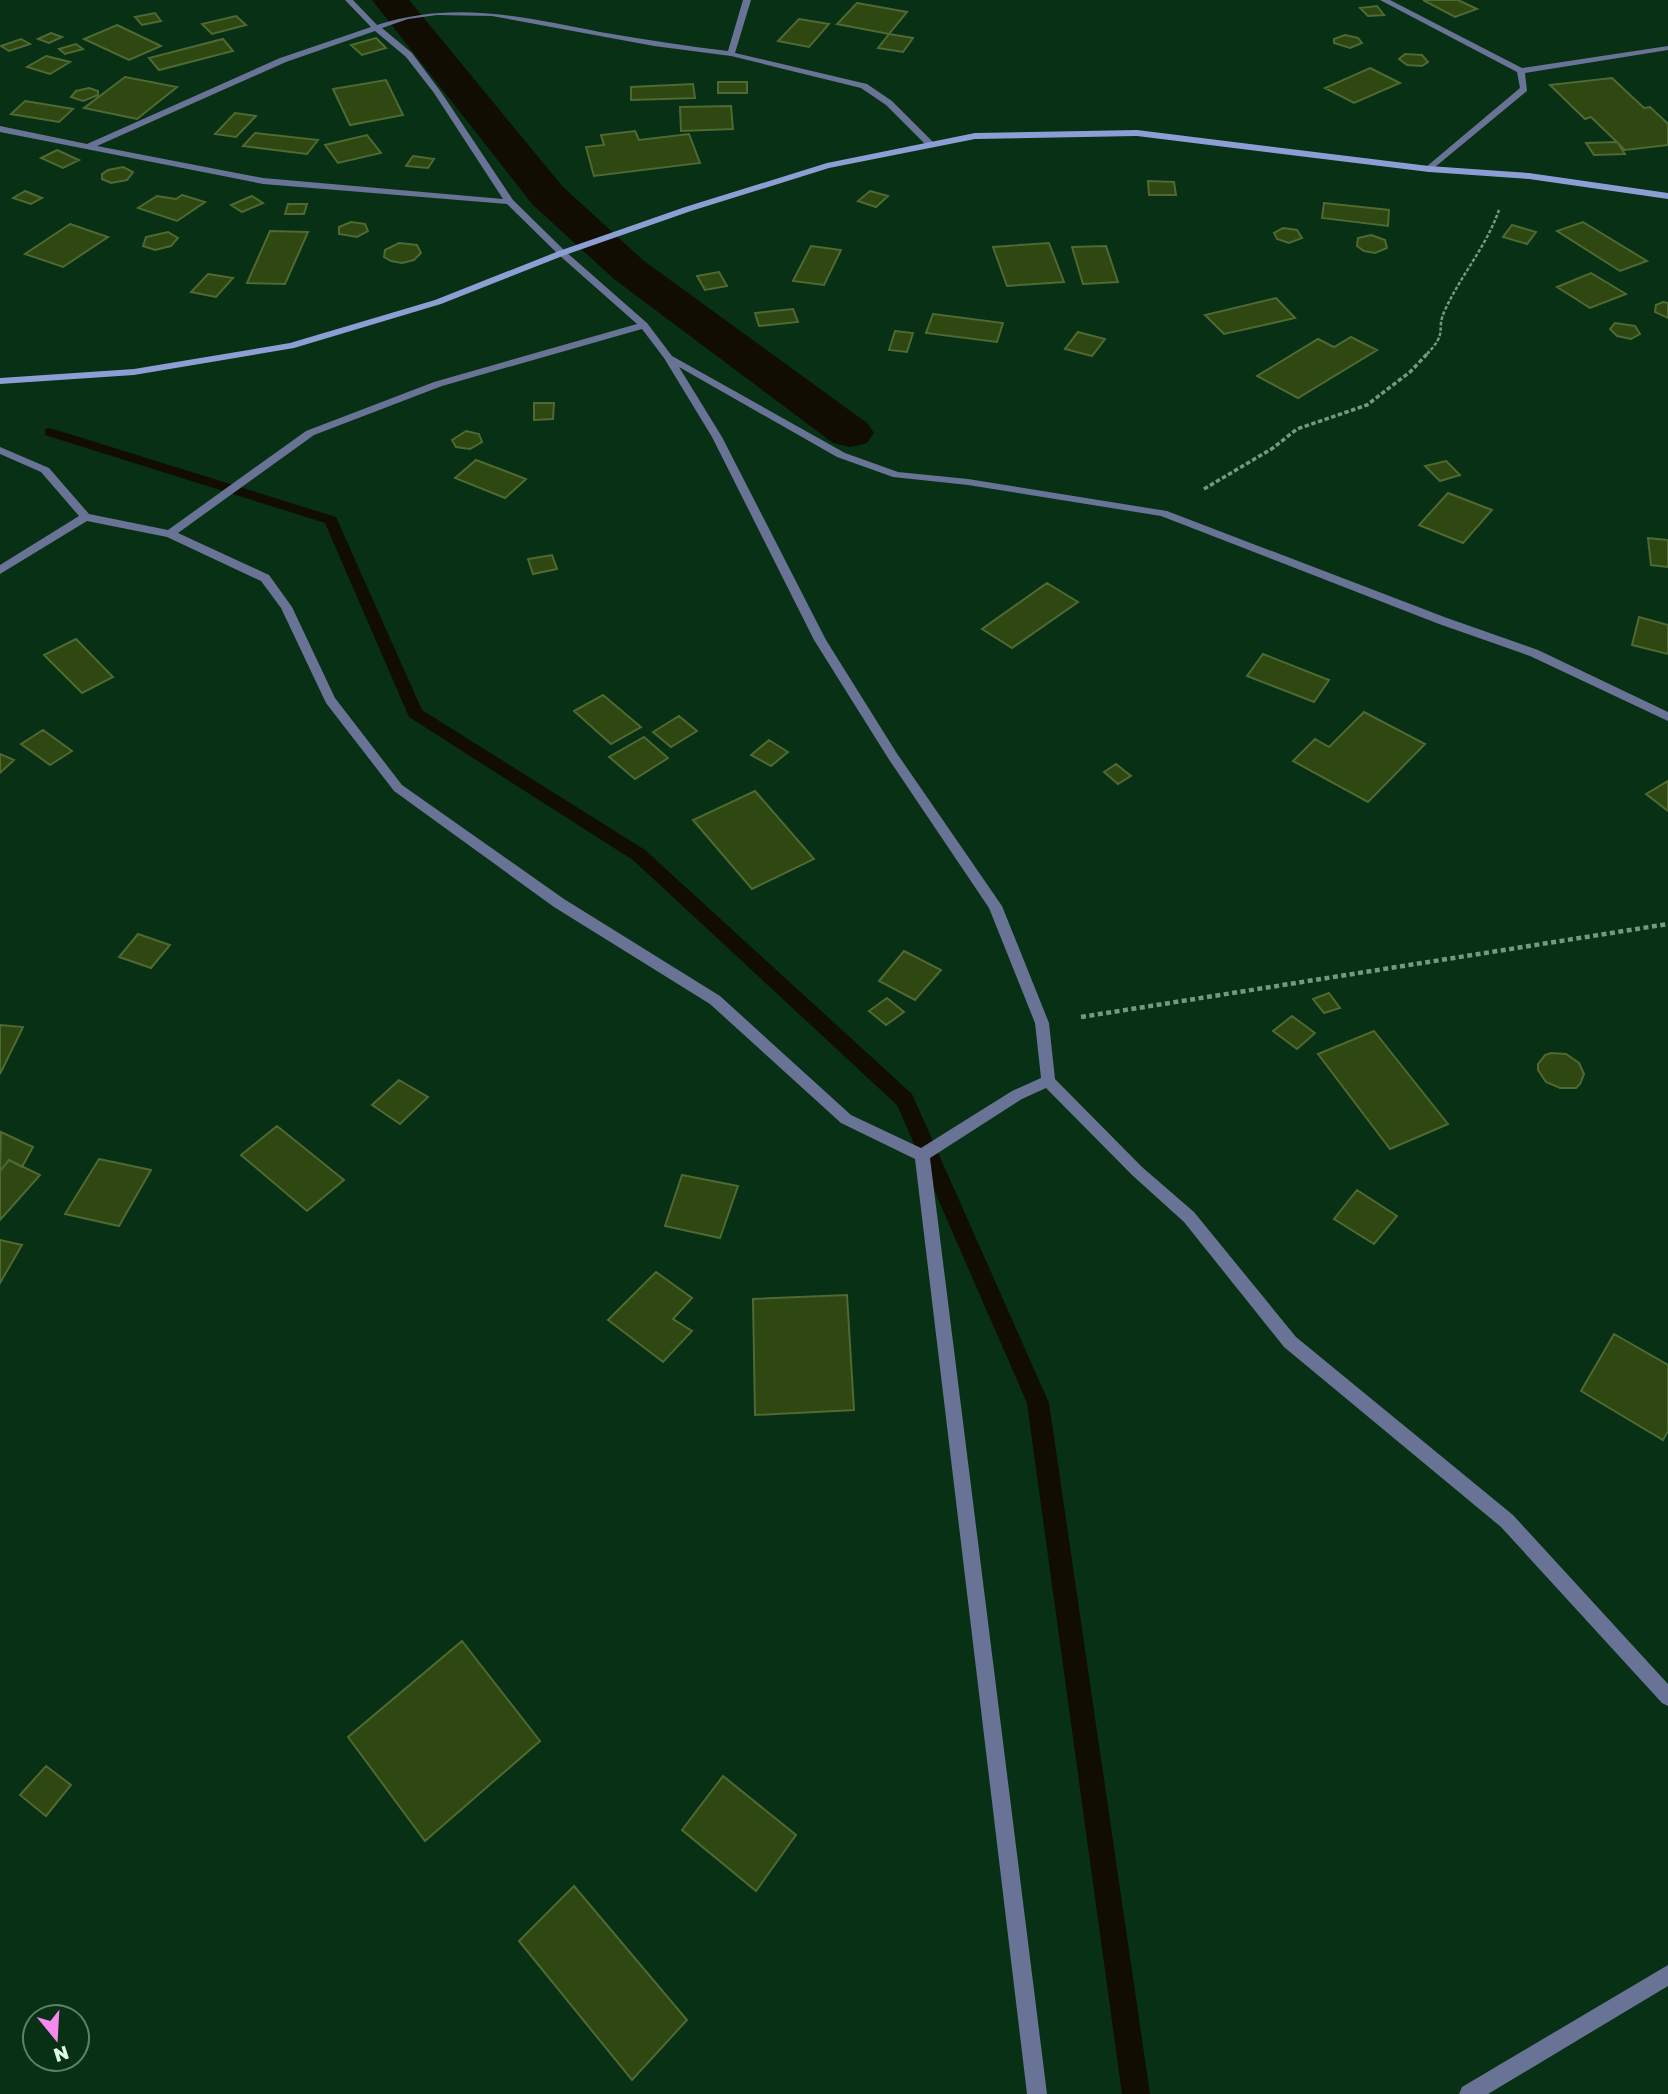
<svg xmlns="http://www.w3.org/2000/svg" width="1668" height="2094" font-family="'Golos Text',sans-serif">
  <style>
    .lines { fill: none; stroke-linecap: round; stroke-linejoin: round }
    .stream { fill: #110d03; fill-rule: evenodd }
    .canal { fill: #110d03; fill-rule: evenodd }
    .building { fill: #2f4710; stroke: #4f6933; stroke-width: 2 }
    .path-far2 { stroke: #76987f; stroke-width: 2.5; stroke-dasharray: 3.5 2; stroke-linecap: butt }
    .path-far1 { stroke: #76987f; stroke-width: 3.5; stroke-dasharray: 4.5 2.5; stroke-linecap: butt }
    .path { stroke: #76987f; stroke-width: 4.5; stroke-dasharray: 5 3.5; stroke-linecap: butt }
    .street { fill: #687395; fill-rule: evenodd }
    .secondary { fill: #8c9ed4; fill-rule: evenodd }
  </style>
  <rect width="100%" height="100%" fill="#073014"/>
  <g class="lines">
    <path class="stream" d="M50,428L336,517L422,710L645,850L912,1094L1049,1403L1150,2094H1122L1027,1403L897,1105L633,860L409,717L325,523L45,435V429Z"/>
    <path class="canal" d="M372,0H409L563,187L644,261L867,423L874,433L867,443L850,447L833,443L614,279L533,205Z"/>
  </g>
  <path class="building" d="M1423,0H1458L1477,9L1455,17Z
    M857,3L907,12L889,34L837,24Z
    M1377,6L1384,15L1368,16L1360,8Z
    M155,13L161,21L142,25L135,17Z
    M236,16L246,25L212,34L202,24Z
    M799,19L829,24L809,47L778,41Z
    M117,25L161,46L129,60L84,39Z
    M51,33L62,37L49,43L38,39Z
    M889,34L913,38L903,52L878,48Z
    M1345,35L1358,38L1362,43L1350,48L1334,43V39Z
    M376,38L386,48L362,55L351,45Z
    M21,39L30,44L9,51L1,46Z
    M223,39L233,51L159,70L149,58Z
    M76,44L83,49L65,54L59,49Z
    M1405,54L1422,55L1428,62L1422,66L1407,65L1399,59Z
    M46,56L70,62L50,74L27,67Z
    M1370,68L1400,83L1354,103L1325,88Z
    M125,77L177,87L137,119L84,108Z
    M1612,78L1644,108L1650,107L1668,124V145L1625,150L1591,117L1585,119L1550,85Z
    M386,80L403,115L350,125L333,89Z
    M718,82H747V93H718Z
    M693,84L695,98L631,100V87Z
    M89,88L98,91V95L83,101L71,97L76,91Z
    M25,101L73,109L59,122L11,114Z
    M731,106L733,129L681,131L680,107Z
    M235,113L256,116L236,137L215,134Z
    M635,131L639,140L689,134L700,163L594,176L586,147L604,145L601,135Z
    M255,133L318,140L307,154L243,146Z
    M367,135L381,153L338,163L325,145Z
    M1617,142L1625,154L1594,155L1586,143Z
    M57,150L79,160L63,168L41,158Z
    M413,156L434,159L428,168L406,166Z
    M123,167L133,172L127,180L111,183L102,179V174L108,170Z
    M1148,181L1174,182L1176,195H1149Z
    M25,191L42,198L31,204L13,198Z
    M870,191L888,196L876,207L858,201Z
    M182,195L205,202L177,221L138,208L157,196L176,199Z
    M252,196L263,203L242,212L231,205Z
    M1324,203L1389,210L1388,226L1322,218Z
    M288,204H307L304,214H285Z
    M351,222L365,224L368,231L357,237L339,234V227Z
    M1583,222L1647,261L1620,271L1557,231Z
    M70,224L108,237L63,267L25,254Z
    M1512,225L1536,232L1527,244L1503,237Z
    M1283,228L1297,230L1302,238L1289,243L1277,239L1274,233Z
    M270,231L308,232L285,284L247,283Z
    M168,232L178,238L171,246L155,250L143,246L146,237Z
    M1371,235L1385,240L1387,248L1375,253L1364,251L1357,246L1358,238Z
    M399,243L417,245L421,253L414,260L402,263L391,261L384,257L385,250Z
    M1049,243L1064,282L1007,286L993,247Z
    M811,246L841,250L824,285L793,281Z
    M1106,246L1118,282L1083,284L1072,247Z
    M719,272L727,286L705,290L697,276Z
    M1591,273L1626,294L1590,308L1557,287Z
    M208,274L233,278L216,297L191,292Z
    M1276,298L1295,318L1224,334L1205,315Z
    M1663,302L1668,303V318L1655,312L1656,305Z
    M793,309L798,322L759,326L755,313Z
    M933,314L1003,323L997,342L926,333Z
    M1615,323L1635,326L1640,334L1631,339L1617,336L1610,329Z
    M895,331L913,333L907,352L889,350Z
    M1078,332L1105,339L1092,356L1065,349Z
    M1351,337L1377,350L1298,398L1257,376L1318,339L1334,347Z
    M534,403H554L553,419L534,420Z
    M466,431L479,434L482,442L470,449L456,447L452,440Z
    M476,460L526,479L505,498L455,478Z
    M1446,461L1460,475L1440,481L1425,466Z
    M1448,493L1492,510L1463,543L1419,525Z
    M1648,538L1668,540V567L1651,565Z
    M552,555L557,569L533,574L528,559Z
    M1047,583L1078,602L1012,648L982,629Z
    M1639,617L1668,625V654L1632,645Z
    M76,639L113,677L82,693L44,655Z
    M1263,654L1329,680L1314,702L1247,676Z
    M603,695L641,727L611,744L574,711Z
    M1364,712L1425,744L1368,802L1293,761L1315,739L1329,747Z
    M679,716L697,731L671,747L653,732Z
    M43,730L72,751L50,765L21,744Z
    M644,737L668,758L635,779L609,757Z
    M769,740L788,752L771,766L751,755Z
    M0,754L14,760L0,773Z
    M1116,764L1131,776L1118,784L1104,772Z
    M1668,781V811L1646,794Z
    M755,791L814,859L752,889L693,820Z
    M138,934L170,945L151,968L119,957Z
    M904,951L941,970L915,1000L879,981Z
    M1329,993L1340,1008L1324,1013L1313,999Z
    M887,998L904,1012L886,1025L869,1011Z
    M1292,1016L1315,1033L1297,1049L1273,1031Z
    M0,1025L23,1027L0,1074Z
    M1374,1031L1448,1124L1390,1149L1318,1054Z
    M1551,1053L1566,1054L1579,1063L1584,1074L1580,1084L1576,1088H1560L1546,1082L1538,1070V1064L1545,1055Z
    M399,1080L428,1097L400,1124L372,1105Z
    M277,1126L344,1180L307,1211L241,1155Z
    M1,1132L33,1147L22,1167L9,1160L0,1171Z
    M99,1159L151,1170L119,1226L65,1214Z
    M9,1160L40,1175L0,1220V1171Z
    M682,1175L738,1186L720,1238L665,1226Z
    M1357,1190L1397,1216L1374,1244L1334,1219Z
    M0,1240L22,1245L0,1283Z
    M656,1272L692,1298L673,1319L692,1331L663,1362L608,1320Z
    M847,1295L854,1410L755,1415L753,1299Z
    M1614,1334L1668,1365V1431L1663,1440L1581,1391Z
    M462,1641L540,1741L425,1841L348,1737Z
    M46,1766L71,1785L46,1816L20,1795Z
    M723,1776L796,1835L756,1891L682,1830Z
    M574,1886L687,2020L632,2080L519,1941Z"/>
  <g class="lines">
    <path class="path-far2" d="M1427,354C1449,331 1435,331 1445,310C1461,275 1486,247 1499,210"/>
    <path class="path-far1" d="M1204,489L1273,448L1297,429L1367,405L1410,372L1429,352"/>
    <path class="path" d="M1081,1017L1668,924"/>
    <path class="street" d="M345,0H353L377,25C455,0 522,17 600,32C642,39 685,46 728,51L743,0H751L735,53L867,84L892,101L933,142V146H927L886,105L861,88L731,56L654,46L492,16L437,15L408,19L382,28L412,53L441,92L513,200L565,251L647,323L672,356L845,453L898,472L968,479L1167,511L1447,618L1538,650L1668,712V721L1530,656L1439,624L1161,516L968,485L893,477L837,457L679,367L722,437L826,640L896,752L1002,906L1049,1023L1055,1079L1142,1167L1194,1212L1296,1337L1513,1515L1668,1684V1706L1662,1703L1501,1527L1284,1347L1184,1222L1132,1175L1046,1088L1022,1099L930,1158L1047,2094H1027L915,1159L841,1123L710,1004L554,907L394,791L326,703L281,608L261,581L167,537L87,521L0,574V565L79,516L41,472L0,454V447L49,468L89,514L168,530L306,431L434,382L637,324L559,255L507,204L263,184L0,132V126L87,144L280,58L371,27ZM375,31L406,57L434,93L503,199L263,178L97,146L286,62ZM642,329L664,358L712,437L814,640L888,758L989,908L1035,1023L1041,1078L1012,1091L921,1148L851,1115L720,996L564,899L402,785L335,698L292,607L269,575L178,533L314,435L442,386Z
      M1380,0H1390L1522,68L1668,46V50L1525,73L1527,91L1429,172L1426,171V167L1520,88L1517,72Z
      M1668,1965V1986L1488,2094H1459L1462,2087Z"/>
    <path class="secondary" d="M1137,130L1429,166L1529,173L1668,193V199L1529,179L1429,172L1137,136L975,139L829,168L691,211L565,255L441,304L294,348L134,375L0,384V378L134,369L290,343L435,300L559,251L685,207L827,163L975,133Z"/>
  </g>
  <g transform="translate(56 2038) rotate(162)"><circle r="33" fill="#073014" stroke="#5d8167" stroke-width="2"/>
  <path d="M0-5L12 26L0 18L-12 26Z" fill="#f689ee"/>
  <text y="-10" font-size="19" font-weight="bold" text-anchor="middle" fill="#defae3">N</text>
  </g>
</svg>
